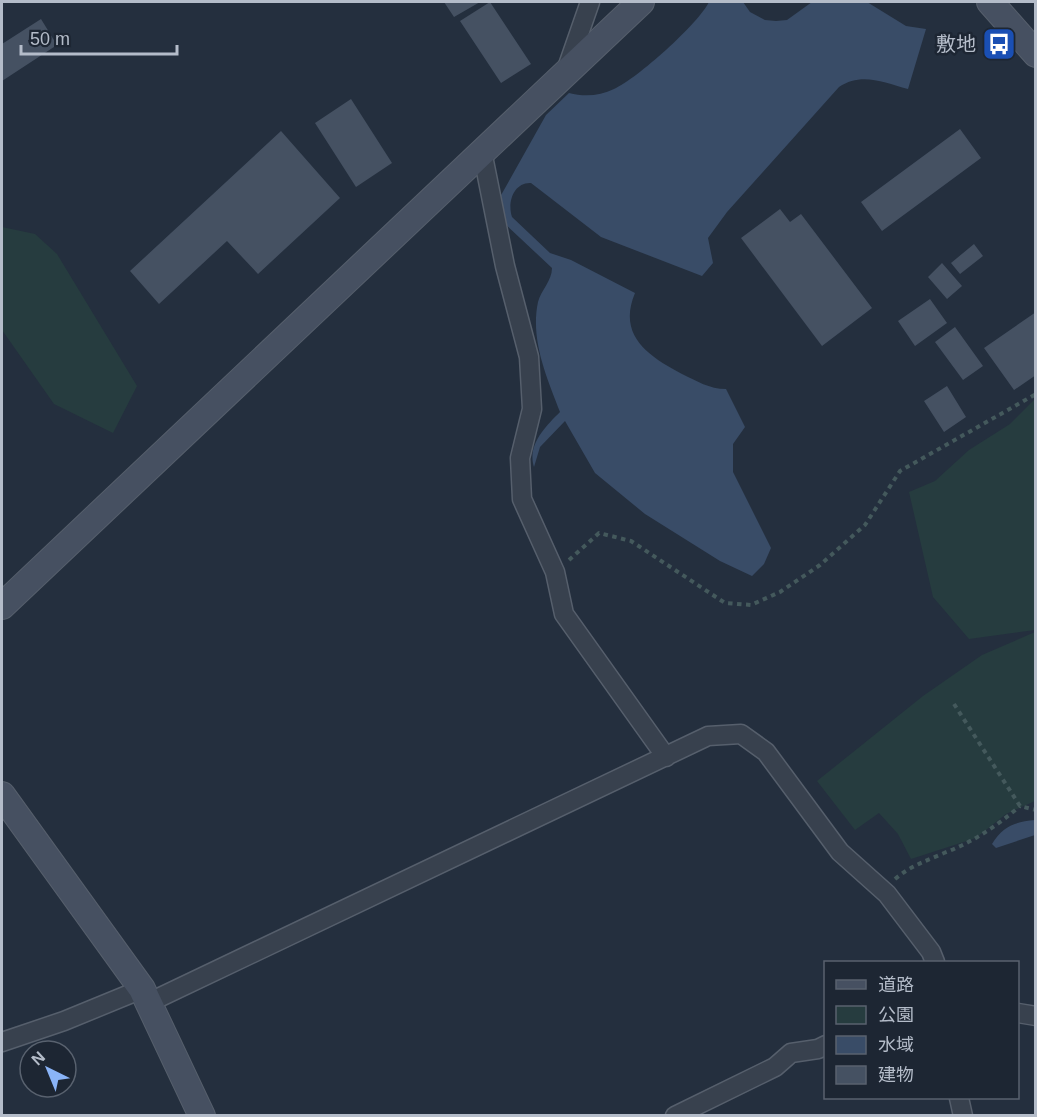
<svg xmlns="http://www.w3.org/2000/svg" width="1037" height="1117" font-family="Arial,'Noto Sans JP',sans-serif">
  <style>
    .green { fill: #263c3f }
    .water { fill: #394c67 }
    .building { fill: #455162 }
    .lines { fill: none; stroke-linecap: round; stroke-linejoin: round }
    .street-casing { stroke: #565f6c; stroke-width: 21 }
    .secondary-casing { stroke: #565f6c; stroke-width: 28 }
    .path { stroke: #44595c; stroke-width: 4; stroke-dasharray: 4.5 4.5; stroke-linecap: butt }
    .street { stroke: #38414e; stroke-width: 18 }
    .secondary { stroke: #465061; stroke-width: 26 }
    .labels { text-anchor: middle; stroke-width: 5; stroke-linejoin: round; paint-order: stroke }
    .poi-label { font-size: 20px; fill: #b4bcc9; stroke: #1d2633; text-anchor: end }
  </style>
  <rect width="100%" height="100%" fill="#242f3e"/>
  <path class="green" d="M2,227L35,234L57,254L137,386L113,433L54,404L2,330Z
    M1035,399V630L969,639L933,597L909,492L935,481L969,450L1010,424Z
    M1035,632V801L1006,814L976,838L911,859L898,834L879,813L855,830L817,781L923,696L982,655Z"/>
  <path class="water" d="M709,2H743L750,12L765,20L776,21L787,20L812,2H867L906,26L926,29L908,89C883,82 861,72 839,87L727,212L708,238L713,263L702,276L601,237L531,183C514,182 507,202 512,217L550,253L571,260L635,293C617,336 649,356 682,374C697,381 709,389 726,389L745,427L733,444V472L771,548L764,564L752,576L720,561L645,514L595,473L565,421L540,447L534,467C527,445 545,427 560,412C547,378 530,340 538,302C541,290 552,281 552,268L503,222L500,197L546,115L569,93C584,97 600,96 614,89C637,79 699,23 709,2Z
    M1035,820V835L996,848L992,844C1003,826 1015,822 1035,820Z"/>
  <path class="building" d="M444,2H480L454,17Z
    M490,2L531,64L501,83L460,21Z
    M41,19L57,45L2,81V44Z
    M351,99L392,163L356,187L315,123Z
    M960,129L981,158L882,231L861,202Z
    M281,131L340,198L258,274L227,241L159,304L130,271Z
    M780,209L790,222L801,214L872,308L822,346L741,238Z
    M974,244L983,256L960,274L951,263Z
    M942,263L962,286L947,299L928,277Z
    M930,299L947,323L915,346L898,321Z
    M1036,312V375L1014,390L984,348Z
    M955,327L983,366L963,380L935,342Z
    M947,386L966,417L944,432L924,401Z"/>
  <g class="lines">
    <g class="street-casing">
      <path id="street" d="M566,71L590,2
        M482,151L505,266L529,357L532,409L520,458L522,499L555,572L564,614L666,757
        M150,1002L708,736L741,734L766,752L840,852L887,894L931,952L935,962
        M1018,1013L1036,1016
        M2,1042L64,1021L142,989
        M959,1098L963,1116
        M675,1116L775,1067L791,1053L818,1049L826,1045"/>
    </g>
    <g class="secondary-casing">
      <path id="secondary" d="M990,2L1036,54
        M2,606L641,2
        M2,795L142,989L202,1116"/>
    </g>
    <path class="path" d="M569,560L599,533L631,541L725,603L751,605L780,592L820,565L865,525L900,471L1036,394
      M954,704L1020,806L1036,810
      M895,879C910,866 926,861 944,853C973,842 997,826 1020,806"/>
    <use href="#street" class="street"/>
    <use href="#secondary" class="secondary"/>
  </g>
  <defs>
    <g id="bus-square" transform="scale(1.725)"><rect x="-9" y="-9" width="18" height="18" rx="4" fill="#1a4fb4" stroke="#1d2633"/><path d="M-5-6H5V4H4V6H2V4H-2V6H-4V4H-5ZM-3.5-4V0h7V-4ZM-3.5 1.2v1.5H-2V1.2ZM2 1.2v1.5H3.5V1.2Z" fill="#fff"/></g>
  </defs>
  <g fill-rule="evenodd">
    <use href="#bus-square" x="999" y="44"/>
  </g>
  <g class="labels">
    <g class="poi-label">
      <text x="976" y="51">敷地</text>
    </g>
  </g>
  <rect width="1037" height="1117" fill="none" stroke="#b4bcc9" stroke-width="6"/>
  <rect x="824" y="961" width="195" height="138" fill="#1d2633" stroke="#59626f" stroke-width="1.5"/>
  <rect x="836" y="980" width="30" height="9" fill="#465061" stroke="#59626f" stroke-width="1.5"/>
  <text x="878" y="991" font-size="18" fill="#b4bcc9">道路</text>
  <rect x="836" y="1006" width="30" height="18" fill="#263c3f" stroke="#59626f" stroke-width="1.5"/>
  <text x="878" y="1021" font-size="18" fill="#b4bcc9">公園</text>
  <rect x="836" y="1036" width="30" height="18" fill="#394c67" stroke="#59626f" stroke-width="1.5"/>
  <text x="878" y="1051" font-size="18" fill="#b4bcc9">水域</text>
  <rect x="836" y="1066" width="30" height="18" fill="#455162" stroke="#59626f" stroke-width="1.5"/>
  <text x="878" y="1081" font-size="18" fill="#b4bcc9">建物</text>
  <g transform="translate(48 1069) rotate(317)"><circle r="28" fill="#1d2633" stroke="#59626f" stroke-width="1.5"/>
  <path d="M0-4.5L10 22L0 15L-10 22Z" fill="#8ab4f8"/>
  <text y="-9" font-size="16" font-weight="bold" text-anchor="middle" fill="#b4bcc9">N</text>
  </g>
  <path d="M21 45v9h156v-9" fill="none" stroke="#b4bcc9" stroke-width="3"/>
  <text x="30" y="45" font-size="18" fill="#b4bcc9" stroke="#1d2633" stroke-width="4.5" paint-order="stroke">50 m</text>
</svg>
